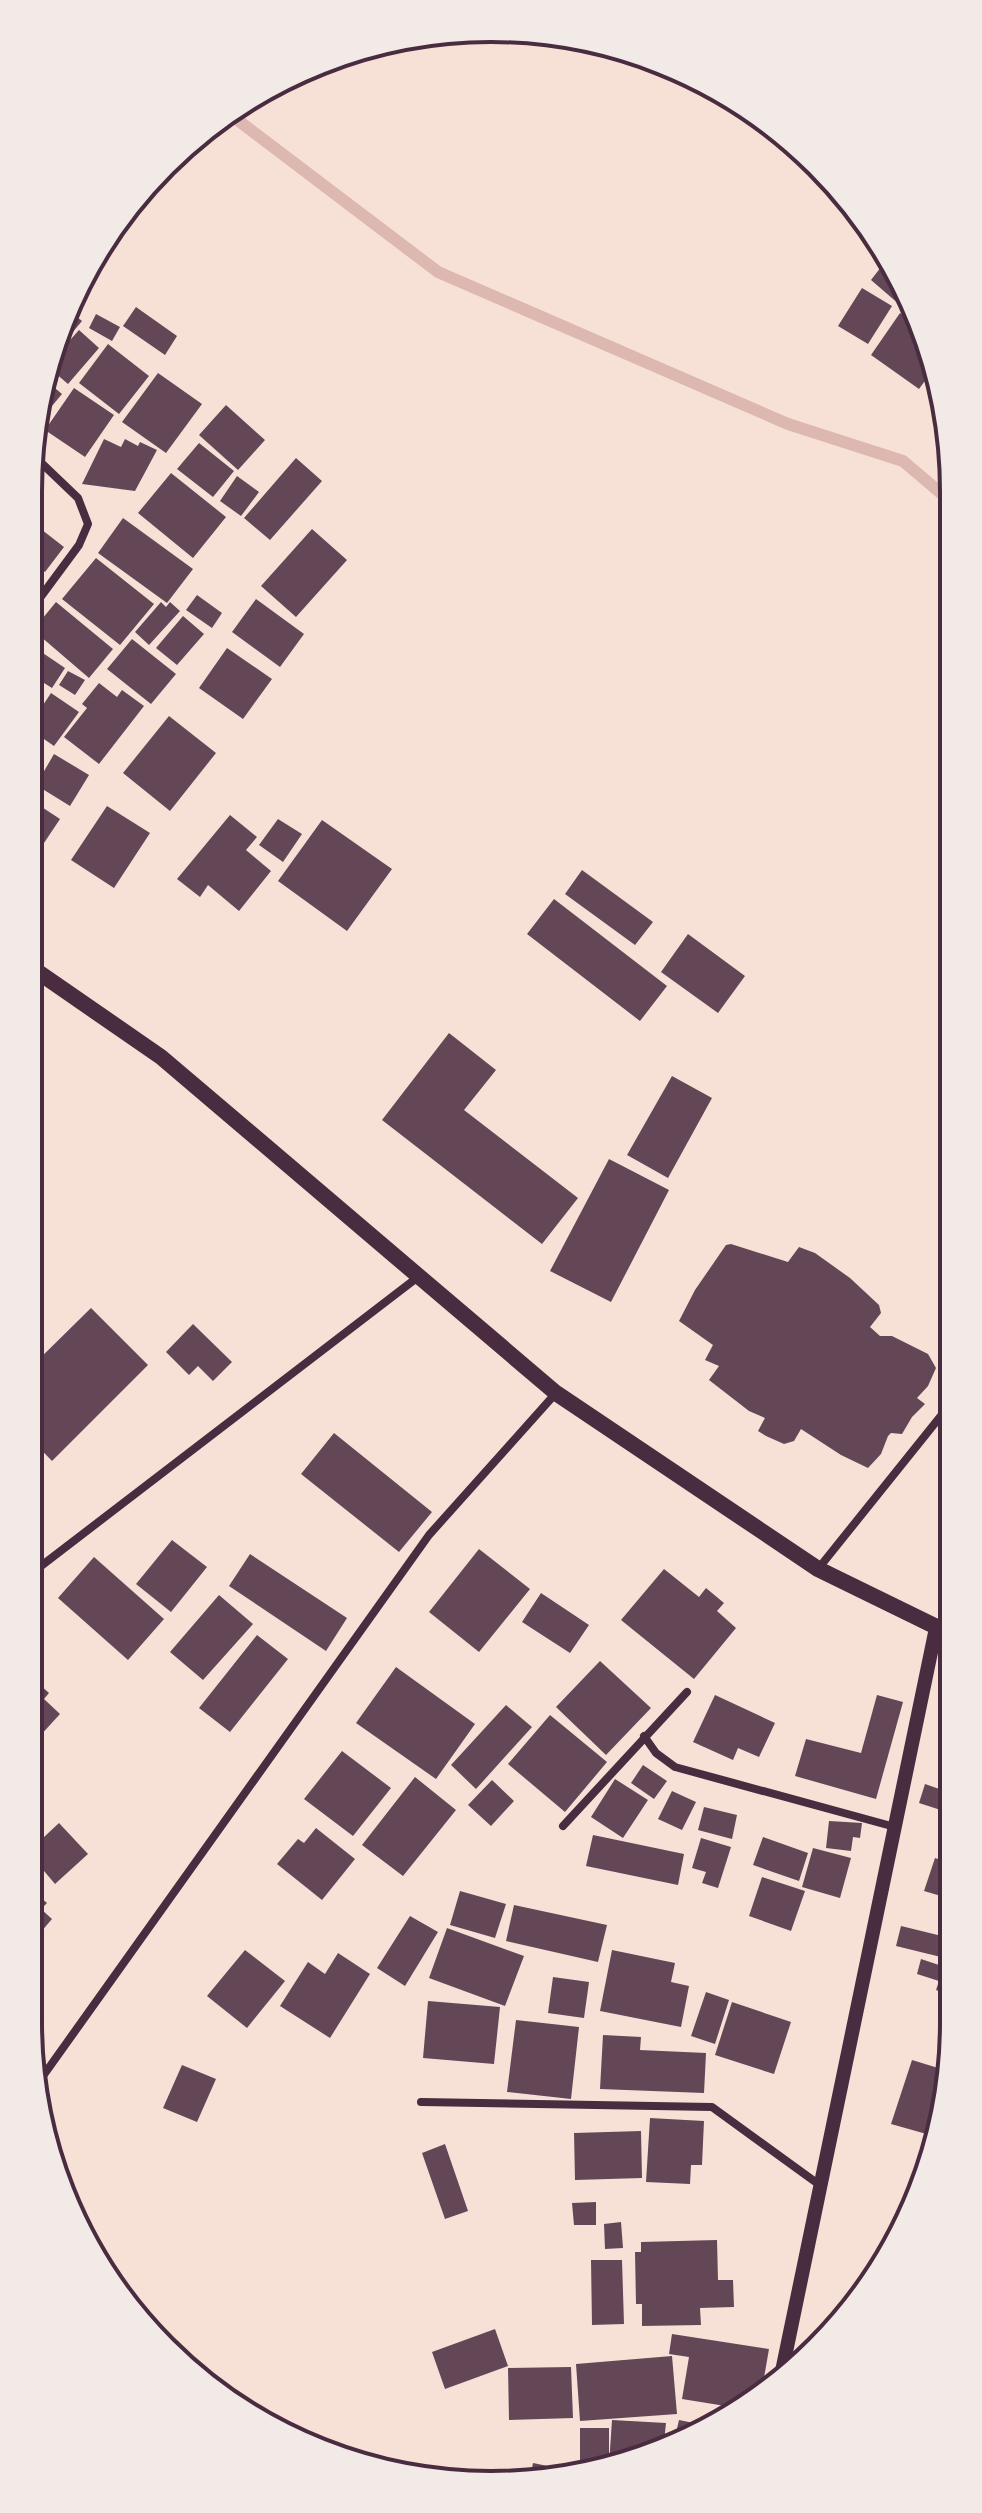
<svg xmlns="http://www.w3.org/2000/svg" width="982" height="2513" font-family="'Roboto Serif',serif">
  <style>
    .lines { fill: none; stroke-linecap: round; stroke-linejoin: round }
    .stream { stroke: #dcb8b0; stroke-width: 12 }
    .building { fill: #644757 }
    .minor { stroke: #4a2c40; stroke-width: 8 }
    .tertiary { stroke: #4a2c40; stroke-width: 14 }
    .secondary { stroke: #4a2c40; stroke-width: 16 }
    .rim { fill: none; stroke: #4a2c40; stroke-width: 4 }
  </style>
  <rect width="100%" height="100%" fill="#f7e1d7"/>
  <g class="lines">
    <path class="stream" d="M231,115L438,272L788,424L903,461L950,501"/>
  </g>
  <path class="building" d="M102,252L108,257L90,281L89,280Z
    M881,267L907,288L912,304L907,311L871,280Z
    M862,288L892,306L868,344L838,326Z
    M136,307L177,336L165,355L123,326Z
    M72,313L82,321L52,357L51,356Z
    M900,313L918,325L932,371L919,389L871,355Z
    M96,314L120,327L112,341L89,328Z
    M79,330L99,348L68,384L47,366Z
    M108,344L149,376L119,414L79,383Z
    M158,373L202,404L166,453L122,422Z
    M43,378L62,394L37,424Z
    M74,388L114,415L85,457L45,430Z
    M226,405L265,440L238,470L199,435Z
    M104,439L121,447L125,439L138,446L140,442L157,450L135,491L82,484Z
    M199,443L234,471L213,497L177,469Z
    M296,458L322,481L270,540L244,518Z
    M171,473L226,517L193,558L138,513Z
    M237,476L259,492L241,516L220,501Z
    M123,518L193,569L167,603L98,553Z
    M28,519L64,547L45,572L28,559Z
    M312,529L347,560L296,617L261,586Z
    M96,558L154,604L120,645L62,599Z
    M197,595L222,613L212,628L186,610Z
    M256,599L304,634L280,667L232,632Z
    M56,602L113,649L89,678L33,630Z
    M161,602L166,607L170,602L180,611L149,645L135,632Z
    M183,616L204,634L177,665L156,648Z
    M132,639L176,674L151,704L107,669Z
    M28,643L65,668L52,688L44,683L28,706Z
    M227,648L272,679L243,719L199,688Z
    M68,671L85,680L75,695L59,685Z
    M99,683L117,697L122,690L144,706L99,764L64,737L87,708L82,704Z
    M51,693L79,712L54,746L28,728Z
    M169,716L216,753L170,811L123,773Z
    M54,754L89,775L70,806L36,785Z
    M28,798L60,819L28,867Z
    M107,806L150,833L114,888L71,860Z
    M230,815L257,837L246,850L271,871L239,911L208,885L200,897L177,879Z
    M278,819L302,834L283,862L259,845Z
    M322,820L392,869L347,931L278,881Z
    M582,870L653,922L635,945L565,894Z
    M554,899L667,986L640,1021L527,934Z
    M688,934L745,976L718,1013L661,972Z
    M449,1033L496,1070L464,1110L578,1198L542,1244L382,1120Z
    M672,1076L712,1098L668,1178L627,1155Z
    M609,1159L669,1190L611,1302L550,1271Z
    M731,1244L788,1262L799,1247L815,1253L850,1278L879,1305L881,1313L870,1327L880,1336H892L928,1354L936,1368L928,1386L917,1398L925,1404L912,1417L902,1434L891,1433L888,1436L881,1454L868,1468L841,1455L801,1429L794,1441L784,1444L766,1436L758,1431L765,1418L749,1411L709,1380L719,1366L705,1360L713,1345L679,1321L695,1290L726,1245Z
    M91,1308L148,1365L52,1461L28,1436V1370Z
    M193,1324L232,1362L213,1381L198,1366L189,1375L166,1352Z
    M334,1433L432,1512L399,1552L301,1474Z
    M172,1540L207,1567L171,1612L136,1584Z
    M479,1549L530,1589L479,1652L429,1612Z
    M250,1554L347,1618L326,1651L229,1586Z
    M94,1557L164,1619L128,1660L58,1598Z
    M664,1569L699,1597L706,1588L724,1603L717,1611L736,1628L694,1679L621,1620Z
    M541,1593L589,1625L570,1653L522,1622Z
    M219,1595L253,1624L203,1680L170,1652Z
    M257,1635L288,1659L230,1732L199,1708Z
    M600,1661L651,1708L606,1755L556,1707Z
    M396,1667L475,1724L436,1779L356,1723Z
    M28,1674L49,1693L44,1699L60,1714L28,1749Z
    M715,1695L775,1723L759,1757L738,1748L733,1760L693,1742Z
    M877,1695L903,1702L876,1799L795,1776L806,1739L861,1753Z
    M506,1705L532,1727L476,1789L451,1765Z
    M550,1715L607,1762L565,1812L508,1764Z
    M342,1751L391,1788L353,1836L304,1799Z
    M643,1765L667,1781L654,1799L631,1783Z
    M415,1777L456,1810L403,1876L362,1845Z
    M953,1778V1814L919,1803L925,1784L948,1792Z
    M615,1779L648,1800L623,1838L591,1817Z
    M492,1780L514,1801L491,1826L468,1805Z
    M672,1791L696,1802L682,1830L658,1819Z
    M704,1807L737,1815L732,1839L698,1830Z
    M829,1821L862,1823L860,1838L853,1837L851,1851L826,1848Z
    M59,1823L88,1854L55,1884L28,1852Z
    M316,1828L355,1859L322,1900L277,1864L298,1839L304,1843Z
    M593,1835L684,1854L678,1885L586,1866Z
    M763,1837L808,1853L799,1881L753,1865Z
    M701,1838L731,1847L718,1888L702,1883L706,1872L692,1868Z
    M813,1848L851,1858L840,1898L802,1887Z
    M935,1858L951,1863L941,1896L924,1891Z
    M762,1877L805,1891L791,1931L749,1916Z
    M28,1887L47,1903L41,1909L52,1919L28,1947Z
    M954,1889V1916L945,1912Z
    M460,1891L506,1904L495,1938L450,1925Z
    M514,1905L607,1925L598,1962L506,1941Z
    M410,1916L438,1932L405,1986L377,1968Z
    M901,1926L950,1938L945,1958L896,1946Z
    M447,1928L524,1956L505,2006L429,1978Z
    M245,1950L285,1981L247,2028L207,1996Z
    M612,1950L675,1963L671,1982L689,1986L681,2027L600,2011Z
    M338,1953L370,1974L330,2038L280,2006L308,1962L325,1974Z
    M921,1959L954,1970V1997L936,1990L939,1981L917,1974Z
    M553,1977L589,1982L584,2018L548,2013Z
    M706,1992L729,2000L715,2044L691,2036Z
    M428,2001L500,2007L494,2064L423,2058Z
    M732,2002L791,2022L774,2074L715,2055Z
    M516,2020L579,2027L571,2099L507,2092Z
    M603,2035L641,2037L640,2050L706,2053L704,2093L600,2089Z
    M912,2060L948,2071L937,2137L891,2124Z
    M182,2065L216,2079L197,2122L163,2108Z
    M650,2118L704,2121L702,2165H691L690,2184L646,2182Z
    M641,2131L642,2178L575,2180L574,2133Z
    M445,2144L468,2211L445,2219L422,2153Z
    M596,2202V2225H574L572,2203Z
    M621,2222L623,2248L605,2249L604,2224Z
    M717,2240L718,2280H733L734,2307L700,2308L701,2325L642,2326V2304H636L635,2252H641V2242Z
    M591,2260H622L624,2324L592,2325Z
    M495,2329L508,2366L445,2389L432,2352Z
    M672,2334L769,2349L761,2395L744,2409L682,2399L689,2357L669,2354Z
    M672,2356L677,2414L580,2421L576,2364Z
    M571,2367L573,2418L509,2420L508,2368Z
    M612,2420L666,2423L664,2442L609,2465Z
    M679,2420L704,2425L675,2437Z
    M580,2428H609V2461H580Z
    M533,2463L587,2474L530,2478Z"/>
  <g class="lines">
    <path class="minor" d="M28,614L79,545L88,524L78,498L33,455
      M818,1569L952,1402
      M28,1576L418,1277
      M644,1736L656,1753L675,1767L895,1827
      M563,1826L687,1692
      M38,2083L429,1535L556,1393
      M421,2102L712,2107L821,2186"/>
    <path class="tertiary" d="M781,2376L936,1628"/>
    <path class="secondary" d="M28,965L161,1057L556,1393L818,1569L953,1635"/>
  </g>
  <path d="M0 0H982V2513H0ZM491 42H491A449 449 0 0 1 940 491V2022A449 449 0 0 1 491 2471H491A449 449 0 0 1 42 2022V491A449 449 0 0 1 491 42Z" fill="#f1eae7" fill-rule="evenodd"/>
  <path class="rim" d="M491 42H491A449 449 0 0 1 940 491V2022A449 449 0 0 1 491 2471H491A449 449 0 0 1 42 2022V491A449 449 0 0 1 491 42Z"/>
</svg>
